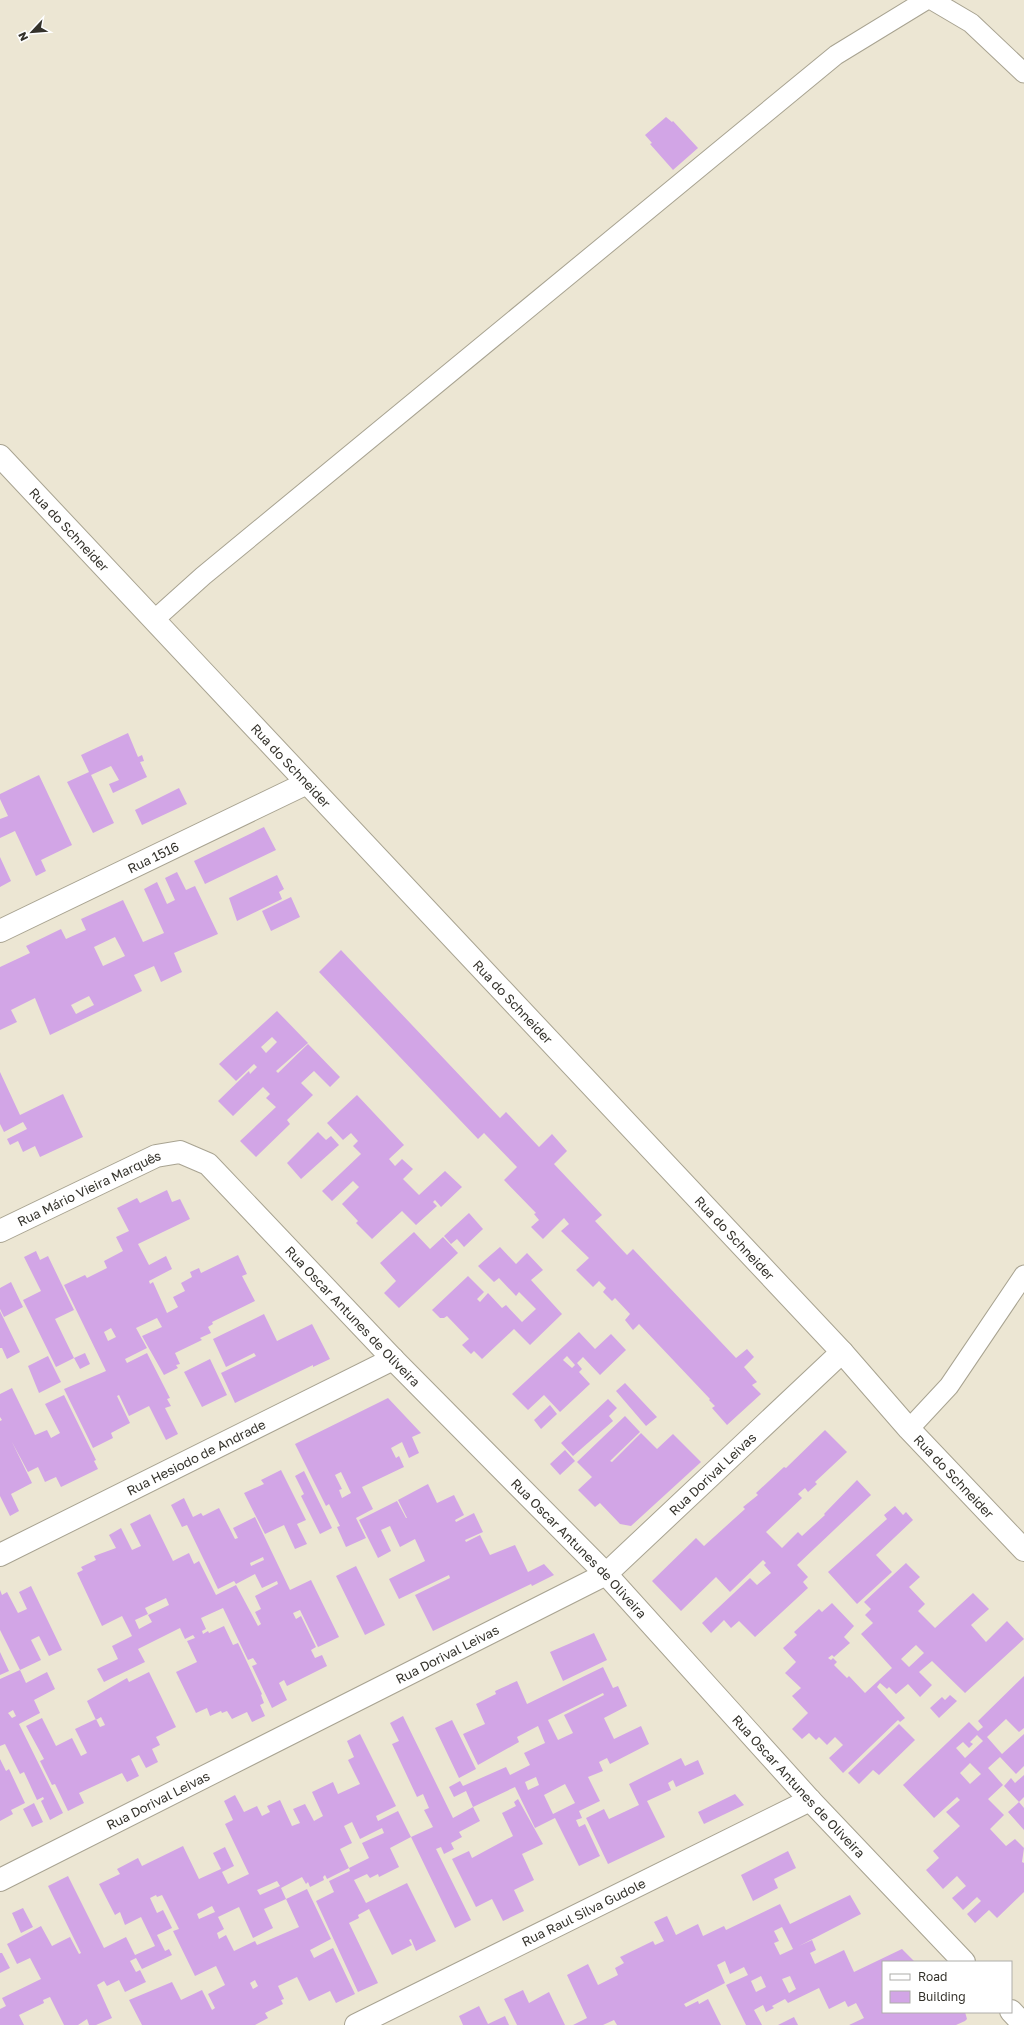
<svg xmlns="http://www.w3.org/2000/svg" width="1024" height="2025" font-family="'Golos Text',sans-serif">
  <style>
    .building { fill: #d2a5e6; fill-rule: evenodd }
    .lines { fill: none; stroke-linecap: round; stroke-linejoin: round }
    .lane-casing { stroke: #a8a391; stroke-width: 21 }
    .street-casing { stroke: #a8a391; stroke-width: 24 }
    .secondary-casing { stroke: #a8a391; stroke-width: 24 }
    .lane { stroke: #fff; stroke-width: 19 }
    .street { stroke: #fff; stroke-width: 22 }
    .secondary { stroke: #fff; stroke-width: 22 }
    .labels { text-anchor: middle; stroke-width: 3.5; stroke-linejoin: round; paint-order: stroke }
    .street-label { font-size: 13px; fill: #34322b; stroke: #fff }
  </style>
  <rect width="100%" height="100%" fill="#ece6d3"/>
  <path class="building" d="M666,117L672,122L673,121L698,148L673,170L650,144L652,143L645,135Z
    M128,733L138,757L142,755L144,761L140,762L147,777L113,793L109,784L119,780L111,766L91,775L114,823L93,833L67,782L89,772L81,755Z
    M39,775L72,845L41,860L46,871L36,876L15,831L0,838V819L8,816L0,799V794Z
    M179,788L187,804L142,825L135,810Z
    M264,827L276,850L205,884L194,861Z
    M0,857L11,881L0,887Z
    M177,872L186,890L195,886L218,934L174,953L182,972L161,982L154,966L134,975L142,991L50,1035L35,998L11,1010L17,1022L0,1030V967L30,953L26,946L61,929L66,939L86,930L81,919L123,900L143,942L164,933L144,889L157,882L167,904L175,900L165,878ZM115,937L125,956L103,966L94,947ZM89,996L94,1005L76,1014L71,1005Z
    M277,875L284,889L279,892L282,899L237,921L229,898Z
    M291,897L300,917L271,931L262,911Z
    M341,950L500,1118L506,1112L539,1147L552,1134L567,1151L554,1164L602,1215L595,1221L627,1255L633,1249L736,1358L747,1349L754,1357L744,1367L757,1382L752,1385L761,1394L727,1425L712,1408L715,1406L709,1400L710,1399L639,1324L633,1330L625,1320L630,1314L615,1298L612,1301L603,1292L606,1288L599,1281L593,1287L576,1270L589,1258L561,1231L569,1224L564,1218L543,1239L531,1227L539,1220L534,1214L536,1213L504,1180L517,1167L484,1133L478,1139L319,972Z
    M277,1011L308,1043L276,1071L278,1073L308,1044L340,1077L330,1087L314,1071L301,1083L313,1095L287,1120L290,1124L256,1157L240,1141L276,1107L266,1098L270,1094L263,1087L233,1116L218,1101L249,1071L250,1074L257,1067L254,1064L236,1081L219,1064ZM272,1037L277,1042L266,1053L261,1047Z
    M0,1072L20,1115L63,1094L83,1137L40,1157L35,1146L23,1152L18,1141L10,1145L7,1139L27,1129L23,1122L4,1132L0,1124Z
    M357,1095L404,1145L389,1159L395,1166L402,1159L413,1169L403,1179L419,1195L445,1171L462,1187L441,1207L435,1200L433,1202L437,1206L416,1225L402,1211L372,1239L356,1223L358,1221L342,1204L359,1187L353,1181L332,1201L322,1191L361,1154L353,1146L358,1141L351,1133L343,1140L327,1123Z
    M318,1132L326,1140L331,1136L339,1145L301,1179L287,1163Z
    M167,1190L172,1202L180,1199L190,1219L138,1244L149,1265L166,1256L172,1269L149,1281L150,1284L153,1282L167,1313L178,1307L173,1297L185,1291L181,1283L192,1277L190,1272L199,1268L201,1273L238,1255L247,1274L242,1276L255,1301L212,1322L213,1324L208,1327L211,1333L200,1338L202,1340L175,1353L180,1364L176,1365L178,1368L164,1375L142,1336L162,1327L157,1318L136,1328L147,1348L125,1359L127,1363L147,1353L170,1398L167,1399L171,1406L165,1408L178,1434L166,1440L149,1406L129,1416L119,1395L117,1396L130,1423L111,1433L113,1438L93,1448L64,1389L106,1371L64,1285L85,1275L87,1278L107,1268L104,1261L123,1251L116,1237L129,1231L117,1208L137,1198L140,1203ZM111,1328L116,1337L108,1341L104,1332Z
    M469,1213L483,1229L464,1247L457,1239L451,1244L444,1236Z
    M414,1232L430,1249L443,1237L458,1253L399,1308L384,1293L396,1281L380,1263Z
    M500,1247L516,1264L527,1253L543,1270L531,1280L562,1314L530,1345L514,1329L482,1359L474,1351L471,1354L462,1345L469,1339L447,1316L444,1318H440L432,1310L468,1276L484,1292L477,1299L480,1302L488,1293L502,1308L506,1305L522,1322L536,1309L519,1292L516,1296L499,1278L494,1282L478,1266Z
    M36,1251L40,1260L48,1256L74,1310L55,1319L74,1358L85,1353L90,1364L80,1369L74,1358L56,1367L23,1300L41,1291L24,1257Z
    M11,1282L23,1307L4,1317L0,1309V1288Z
    M0,1311L20,1352L7,1359L2,1348H0Z
    M264,1314L277,1341L312,1324L330,1359L313,1367V1365L235,1403L221,1373L256,1356L254,1353L226,1367L213,1339Z
    M579,1332L595,1349L611,1334L626,1350L600,1375L583,1357L577,1363L582,1369L579,1372L590,1384L560,1412L544,1395L528,1410L512,1394ZM567,1356L575,1365L572,1368L563,1360Z
    M48,1356L61,1382L39,1393L28,1366Z
    M210,1359L227,1395L202,1407L184,1372Z
    M625,1383L657,1417L646,1426L616,1391Z
    M12,1388L35,1435L47,1430L51,1438L60,1433L45,1404L64,1395L96,1460L94,1461L98,1469L61,1487L56,1477L45,1482L38,1467L28,1472L12,1442L32,1483L11,1494L19,1511L10,1516L0,1496V1421L2,1420L0,1417V1394Z
    M388,1398L421,1433L412,1437L419,1453L409,1458L402,1442L391,1448L396,1458L399,1456L404,1467L362,1487L373,1509L356,1518L366,1538L346,1547L337,1527L340,1526L329,1504L326,1506L295,1444ZM341,1472L351,1493L342,1498L339,1490L342,1489L335,1475Z
    M608,1399L617,1408L609,1416L613,1421L573,1456L561,1443Z
    M550,1405L557,1414L541,1429L534,1420Z
    M625,1416L640,1432L610,1461L612,1462L641,1433L657,1449L673,1434L701,1462L631,1526L620,1524L600,1503L595,1507L578,1490L592,1477L577,1462Z
    M825,1430L847,1452L815,1482L817,1484L808,1492L805,1488L798,1494L802,1498L766,1532L782,1548L798,1532L802,1536L825,1515L824,1514L857,1480L871,1495L797,1565L808,1577L803,1582L808,1588L755,1637L739,1621L731,1628L724,1620L711,1633L702,1623L750,1578L757,1585L771,1573L764,1565L766,1563L763,1560L730,1592L716,1577L681,1611L652,1581L696,1538L704,1546L745,1509L743,1507L758,1495L756,1493L784,1467L786,1468Z
    M565,1450L575,1461L560,1475L550,1464Z
    M281,1470L306,1520L297,1524L307,1544L295,1549L284,1525L265,1534L244,1493L264,1484L261,1480Z
    M304,1471L332,1528L320,1534L301,1496L304,1494L295,1476Z
    M428,1484L437,1503L454,1495L464,1515L455,1520L456,1522L474,1513L483,1532L465,1540L466,1542L480,1535L490,1555L515,1545L528,1572L544,1564L554,1575L532,1586L531,1584L433,1631L415,1595L450,1578L449,1575L399,1599L389,1579L425,1561L415,1539L400,1547L390,1526L381,1530L391,1551L378,1558L359,1520L397,1501L406,1518H407L398,1500Z
    M184,1498L193,1517L201,1513L203,1516L219,1508L235,1539L238,1538L233,1528L255,1517L290,1590L311,1580L339,1637L318,1647L300,1610L293,1613L296,1619L301,1616L316,1647L311,1650L315,1658L322,1655L327,1666L287,1686L284,1680L279,1683L287,1700L272,1708L252,1666L257,1664L253,1658L248,1660L223,1608L201,1618L206,1629L202,1631L203,1634L208,1631L209,1633L224,1626L233,1645L238,1643L262,1694L261,1695L264,1703L260,1705L265,1716L252,1722L247,1712L232,1719L227,1711L222,1713L221,1711L210,1716L207,1708L196,1713L176,1672L197,1662L187,1641L195,1638L193,1635L185,1639L180,1628L138,1649L145,1662L104,1682L97,1669L118,1659L112,1646L132,1636L122,1616L102,1626L77,1573L83,1570L81,1567L96,1560L94,1556L116,1548L109,1535L121,1528L132,1550L141,1546L130,1524L150,1514L173,1561L189,1553L194,1564L199,1561L216,1595L236,1585L258,1626L261,1624L255,1612L261,1609L255,1596L278,1584L277,1581L262,1588L255,1574L236,1584L234,1581L218,1589L187,1525L182,1527L171,1505ZM263,1557L264,1560L251,1566L250,1563ZM166,1598L169,1605L148,1615L152,1622L139,1629L135,1620L148,1614L145,1608Z
    M895,1506L903,1515L906,1512L913,1520L876,1555L892,1572L857,1604L828,1572L887,1519L884,1515Z
    M906,1563L920,1577L909,1587L925,1604L918,1611L935,1628L973,1593L989,1609L971,1625L986,1642L1007,1621L1024,1639L965,1693L932,1661L919,1672L932,1685L920,1697L908,1684L896,1694L889,1687L887,1689L880,1683L877,1687L905,1718L900,1722L898,1720L843,1773L829,1758L843,1745L835,1737L827,1745L819,1737L816,1740L809,1733L802,1739L792,1729L808,1713L792,1696L801,1688L785,1673L796,1662L783,1648L797,1635L794,1632L819,1609L822,1612L832,1603L854,1626L844,1637L850,1643L834,1657L832,1655L828,1658L831,1660L833,1658L837,1662L834,1665L847,1678L849,1676L865,1693L892,1668L861,1634L873,1623L865,1615L871,1609L864,1602ZM916,1645L924,1653L909,1667L901,1659Z
    M356,1566L385,1625L365,1635L336,1576Z
    M31,1586L62,1650L49,1656L39,1636L31,1640L41,1660L20,1670L0,1630V1590L2,1595L7,1592L18,1613L27,1609L19,1592Z
    M594,1633L607,1660L563,1681L550,1652Z
    M0,1652L9,1671L0,1675Z
    M603,1667L613,1688L618,1686L627,1706L604,1718L614,1739L641,1726L649,1744L610,1764L607,1758L599,1762L603,1771L588,1777L600,1801L579,1811L582,1818L576,1820L579,1827L585,1824L600,1856L579,1866L555,1818L535,1828L515,1787L473,1807L466,1791L454,1797L449,1787L460,1781L463,1786L506,1767L510,1775L530,1765L524,1753L545,1743L538,1726L517,1737L519,1742L478,1765L463,1734L485,1724L476,1704L496,1694L495,1691L517,1681L527,1704ZM603,1693L604,1695L564,1715L573,1733L558,1740L548,1720ZM536,1777L539,1785L528,1790L525,1782ZM565,1784L575,1803L553,1814L544,1795Z
    M20,1670L26,1683L47,1672L55,1689L34,1700L40,1713L19,1724L63,1813L50,1820L41,1801L44,1799L43,1797L37,1800L24,1772L20,1774L5,1744L0,1746V1679ZM13,1710L16,1716L12,1718L8,1713Z
    M149,1672L176,1727L156,1737L160,1745L152,1749L158,1762L146,1768L139,1755L131,1759L139,1776L127,1782L122,1773L79,1793L84,1803L68,1811L55,1784L52,1785L40,1761L44,1759L26,1726L42,1718L56,1746L72,1738L81,1756L87,1753L75,1729L96,1719L100,1727L105,1725L101,1717L96,1720L87,1701L127,1678L129,1682Z
    M1024,1676V1728L1019,1732L1006,1719L987,1737L1002,1754L1024,1734V1766L1016,1774L1000,1757L988,1768L1003,1785L988,1799L1004,1815L990,1829L1006,1846L1015,1839L1024,1848L1022,1862L1024,1863V1892L997,1918L989,1910L975,1923L967,1914L981,1901L977,1897L963,1910L952,1898L966,1886L957,1876L943,1889L926,1870L939,1858L933,1851L960,1826L946,1812L960,1800L957,1797L934,1818L903,1785L969,1722L978,1731L983,1727L978,1721ZM977,1735L983,1741L965,1758L956,1748L963,1742L969,1748L973,1744L970,1742ZM970,1763L981,1774L970,1784L960,1773Z
    M950,1695L957,1701L939,1718L930,1708L942,1697L945,1700Z
    M403,1716L453,1818L473,1807L480,1821L459,1832L462,1837L451,1843L454,1849L444,1854L441,1847L436,1849L471,1920L455,1928L411,1837L433,1827L424,1810L429,1808L423,1794L417,1797L392,1744L399,1741L390,1723Z
    M452,1720L476,1769L459,1778L435,1728Z
    M899,1724L915,1740L879,1775L873,1770L859,1784L848,1773Z
    M360,1734L396,1806L376,1816L378,1821L398,1811L411,1837L390,1848L399,1867L379,1877L378,1874L370,1878L367,1874L354,1880L366,1903L407,1883L436,1941L416,1951L411,1939L409,1940L412,1945L392,1955L369,1909L358,1915L359,1918L349,1923L378,1983L358,1992L316,1901L334,1892L329,1881L350,1871L349,1868L327,1879L325,1875L323,1877L324,1880L310,1887L308,1882L306,1884L302,1877L281,1888L286,1899L307,1889L331,1939L310,1950L314,1958L333,1948L355,1994L336,2003L330,1991L309,2001L297,1977L278,1986L284,1999L281,2000L283,2004L265,2013L268,2018L255,2025H142L129,2000L172,1982L181,2000L202,1990L212,2010L215,2008L208,1994L225,1985L216,1966L195,1976L173,1931L179,1929L162,1895L157,1897L156,1895L150,1898L157,1913L163,1910L172,1928L157,1935L165,1951L169,1949L172,1955L142,1969L136,1958L130,1961L136,1972L140,1970L146,1982L125,1992L119,1980L107,1986L104,1981L97,1985L112,2018L96,2025H89L87,2019L78,2025H64L50,1997L43,2000L44,2003L19,2015L24,2025H0V2009L6,2006L2,1998L41,1979L30,1958L17,1964L7,1944L41,1926L52,1946L70,1937L79,1954L81,1953L48,1886L68,1876L104,1948L126,1937L135,1955L155,1946L141,1917L125,1925L120,1912L115,1915L99,1884L120,1874L117,1869L138,1858L142,1866L183,1846L199,1879L221,1869L213,1853L225,1847L234,1866L222,1872L228,1884L249,1874L225,1824L233,1820L224,1801L235,1795L244,1812L257,1806L262,1816L270,1812L267,1806L280,1800L292,1826L300,1823L293,1809L305,1804L314,1821L323,1816L312,1792L333,1782L338,1794L360,1784L348,1760L354,1757L347,1741ZM352,1822L360,1839L382,1828L384,1833L362,1843L369,1858L349,1868L340,1849L352,1843L344,1826ZM277,1881L280,1886L260,1895L257,1890ZM286,1899L299,1927L257,1945L255,1941L234,1951L226,1935L219,1939L217,1933L224,1929L218,1917L239,1907L253,1938L273,1928L264,1909ZM212,1906L215,1912L199,1919L197,1914ZM255,1980L258,1986L253,1989L250,1983Z
    M681,1758L685,1766L698,1760L704,1774L676,1787L673,1780L668,1783L671,1790L647,1801L665,1837L608,1864L586,1818L604,1809L609,1819L639,1805L629,1784Z
    M0,1759L6,1771L9,1769L25,1803L11,1810L13,1814L0,1821Z
    M1024,1775V1797L1019,1802L1024,1808V1830L1008,1812L1019,1802L1004,1786L1011,1778L1015,1783Z
    M735,1794L744,1805L704,1824L698,1812Z
    M518,1799L543,1844L522,1854L534,1880L514,1890L524,1911L503,1921L492,1899L476,1907L452,1859L469,1851L472,1858L513,1836L502,1813L516,1806L514,1802Z
    M34,1803L43,1822L32,1827L23,1809Z
    M788,1851L796,1868L774,1879L778,1888L753,1901L741,1875Z
    M850,1895L861,1914L799,1946L812,1940L816,1950L810,1953L815,1964L844,1950L854,1972L902,1949L915,1962H883V2012H965L967,2019L965,2021L956,2025H849L864,2018L856,2003L848,2007L845,2001L829,2009L819,1988L788,2003L785,1999L772,2006L774,2008L766,2012L763,2005L754,2010L762,2025H746L726,1985L748,1975L744,1967L730,1974L725,1961L717,1965L725,1983L684,2004L686,2007L698,2001L699,2004L708,1999L721,2025H617L614,2020L603,2025H573L587,2018L567,1975L588,1964L598,1985L618,1975L615,1968L624,1963L620,1957L653,1941L655,1945L664,1941L654,1922L667,1916L676,1935L698,1924L703,1936L724,1926L726,1930L780,1904L790,1924ZM782,1927L793,1949L780,1955L774,1943L779,1941L774,1931ZM761,1976L766,1987L756,1992L751,1981ZM790,1976L796,1989L789,1993L782,1979Z
    M23,1908L33,1927L21,1933L12,1913Z
    M0,1953H2L10,1968L0,1973Z
    M523,1990L529,2003L549,1992L565,2025H517L504,1999Z
    M479,2006L488,2024L505,2016L509,2025H463L459,2016Z
    M794,2017L798,2025H778Z"/>
  <g class="lines">
    <g class="lane-casing">
      <path id="lane" d="M932,0L971,23L1024,73
        M154,620L203,576L836,55L926,0
        M909,1429L949,1386L1024,1275"/>
    </g>
    <g class="street-casing">
      <g id="street">
        <path id="s1" d="M0,931L307,783"/>
        <path id="s2" d="M0,1231L156,1156L180,1152L208,1164L393,1359L606,1574L810,1800L964,1962"/>
        <path id="s3" d="M0,1555L393,1359"/>
        <path id="s4" d="M0,1880L606,1574L842,1352"/>
        <path d="M1011,2011L1024,2025"/>
        <path id="s5" d="M356,2025L810,1800"/>
      </g>
    </g>
    <g class="secondary-casing">
      <g id="secondary">
        <path id="s6" d="M0,456L842,1352L909,1429L1024,1550"/>
      </g>
    </g>
    <use href="#lane" class="lane"/>
    <use href="#street" class="street"/>
    <use href="#secondary" class="secondary"/>
  </g>
  <g class="labels">
    <g class="street-label">
      <text dy="5" stroke="none"><textPath href="#s6" startOffset="101">Rua do Schneider</textPath></text>
      <text dy="5" stroke="none"><textPath href="#s6" startOffset="425">Rua do Schneider</textPath></text>
      <text dy="5" stroke="none"><textPath href="#s1" startOffset="170">Rua 1516</textPath></text>
      <text dy="5" stroke="none"><textPath href="#s6" startOffset="749">Rua do Schneider</textPath></text>
      <text dy="5" stroke="none"><textPath href="#s2" startOffset="99">Rua Mário Vieira Marquês</textPath></text>
      <text dy="5" stroke="none"><textPath href="#s6" startOffset="1073">Rua do Schneider</textPath></text>
      <text dy="5" stroke="none"><textPath href="#s2" startOffset="438">Rua Oscar Antunes de Oliveira</textPath></text>
      <text dy="5" stroke="none"><textPath href="#s3" startOffset="219">Rua Hesiodo de Andrade</textPath></text>
      <text dy="5" stroke="none"><textPath href="#s4" startOffset="825">Rua Dorival Leivas</textPath></text>
      <text dy="5" stroke="none"><textPath href="#s6" startOffset="1397">Rua do Schneider</textPath></text>
      <text dy="5" stroke="none"><textPath href="#s2" startOffset="762">Rua Oscar Antunes de Oliveira</textPath></text>
      <text dy="5" stroke="none"><textPath href="#s4" startOffset="501">Rua Dorival Leivas</textPath></text>
      <text dy="5" stroke="none"><textPath href="#s2" startOffset="1086">Rua Oscar Antunes de Oliveira</textPath></text>
      <text dy="5" stroke="none"><textPath href="#s4" startOffset="177">Rua Dorival Leivas</textPath></text>
      <text dy="5" stroke="none"><textPath href="#s5" startOffset="254">Rua Raul Silva Gudole</textPath></text>
    </g>
  </g>
  <rect x="882" y="1961" width="130" height="52" fill="#ffffff" stroke="#aeadaa"/>
  <rect x="890" y="1974" width="20" height="6" fill="#ffffff" stroke="#aeadaa"/>
  <text x="918" y="1981" font-size="12" fill="#34322b">Road</text>
  <rect x="890" y="1991" width="20" height="12" fill="#d2a5e6" stroke="#aeadaa"/>
  <text x="918" y="2001" font-size="12" fill="#34322b">Building</text>
  <g transform="translate(32 32) rotate(244)" stroke="#ffffff" stroke-width="3" paint-order="stroke">
  <path d="M0-3L7 15L0 10L-7 15Z" fill="#34322b"/>
  <text y="-6" font-size="11" font-weight="bold" text-anchor="middle" fill="#34322b">N</text>
  </g>
</svg>
